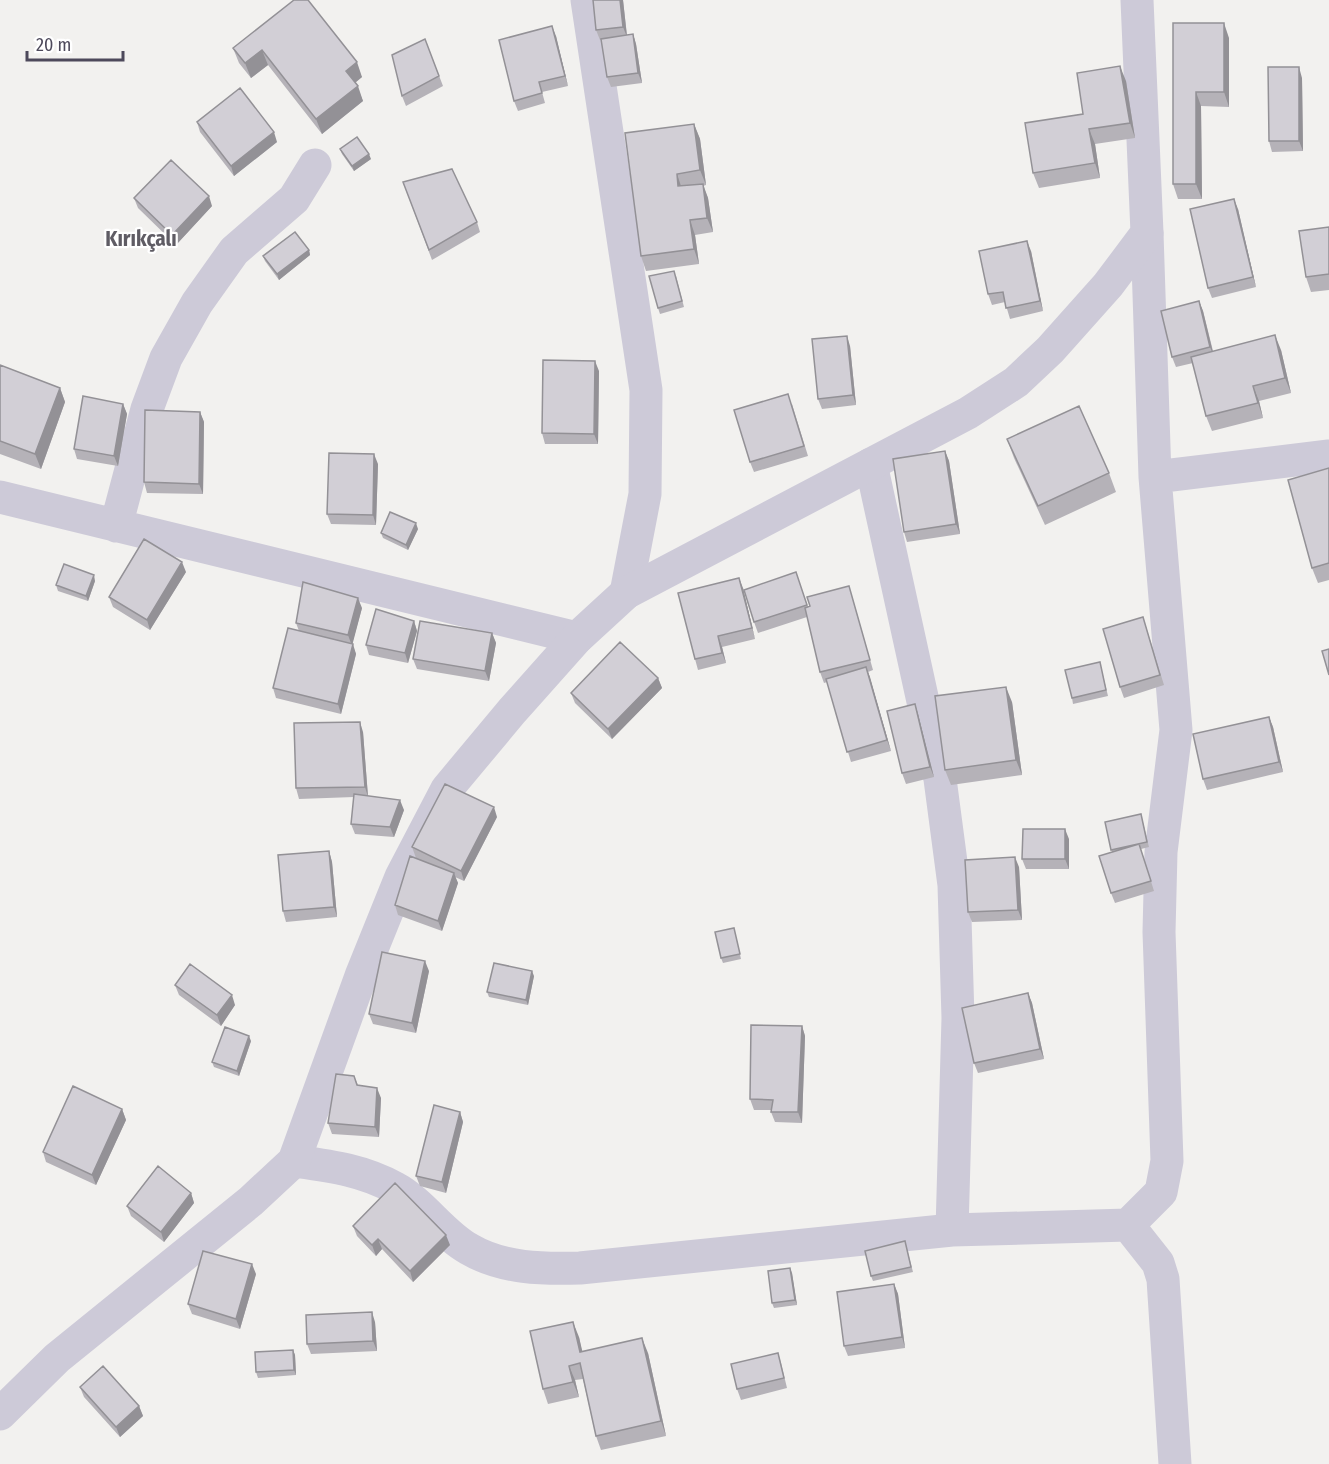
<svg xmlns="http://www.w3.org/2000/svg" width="1329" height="1464" font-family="'Fira Sans Condensed',sans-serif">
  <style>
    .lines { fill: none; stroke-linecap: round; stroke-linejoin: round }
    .minor { stroke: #cdcad8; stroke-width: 33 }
    .tertiary { stroke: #cdcad8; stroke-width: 33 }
    .wall { fill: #b5b2b8 }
    .shaded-wall { fill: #939196 }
    .building { fill: #d2cfd6; stroke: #939196; stroke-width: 1.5 }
    .labels { text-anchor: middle; stroke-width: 4.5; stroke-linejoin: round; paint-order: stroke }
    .quarter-label { font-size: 21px; font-weight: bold; fill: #5f5c64; stroke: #fff }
  </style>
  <rect width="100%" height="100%" fill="#f2f1ef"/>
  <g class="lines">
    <path class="minor" d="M587,0L646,390L645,494L626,593
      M871,464L940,779L954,885L958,1018L952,1230
      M1155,477L1329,456
      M0,497L577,638
      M116,526L147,409L166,358L197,303L234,251L294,199L315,165
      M294,1161C330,1166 363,1170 395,1188C423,1203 442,1234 469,1249C503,1269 543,1269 580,1268L952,1230L1128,1225L1158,1263L1163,1279L1175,1464
      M1128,1225L1161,1192L1167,1161L1159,932L1161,852L1176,730L1155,477L1147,233"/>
    <path class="tertiary" d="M0,1414L57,1358L251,1201L294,1161L361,976L401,877L447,789L512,711L577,638L626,593L968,413L1016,382L1050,350L1108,285L1147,233L1137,0"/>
  </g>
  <path class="wall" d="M294,0L362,77L355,83L363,101L322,134L268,65L251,78L239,63L233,48Z
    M593,0H623L627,35L633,34L636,44L642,83L611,87L607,77L601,40H600L596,30Z
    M1173,23L1229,38V107L1201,106L1202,199H1178L1173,184Z
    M556,36L568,86L542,92L545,103L518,111L514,101Z
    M425,39L443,86L406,106L402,96Z
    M1302,78L1303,151L1272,152L1269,141Z
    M1126,81L1135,138L1095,144L1100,178L1039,188L1033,173L1083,114Z
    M197,122L277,142L234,176L200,132Z
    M694,124L700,139L706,185L703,186L708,198L713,232L695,235L699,264L646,271L641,256Z
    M340,149L371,159L354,171L342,154Z
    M403,182L477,222L480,232L432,260Z
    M134,198L212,206L176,245L138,208Z
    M1238,209L1256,287L1212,298L1208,288Z
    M1329,227V290L1311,292L1306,277Z
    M309,250L310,255L279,280L265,261L263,256Z
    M1031,251L1043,311L1010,319L1005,302L992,305L988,294Z
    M676,276L684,307L660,314L658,308Z
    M1199,301L1203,311L1213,351L1281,350L1291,393L1259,401L1263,418L1212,431L1206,416L1193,363L1176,367L1172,357Z
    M850,346L856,405L822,409L818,399Z
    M0,365L60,388L65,402L41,469L0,454Z
    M599,371L598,444H545L542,433Z
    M123,404L127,414L118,466L77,459L74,449Z
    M792,404L808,456L754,472L750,462Z
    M200,412L204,422L203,494L147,493L144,482Z
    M1007,439L1109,473L1116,492L1045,525L1014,458Z
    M945,451L949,461L960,534L907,542L904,532Z
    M378,464L376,525L331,524L327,514Z
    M1329,468V580L1318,583L1312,568Z
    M418,529L408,550L383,538L381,533Z
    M186,572L150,630L113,607L109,597Z
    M796,572L808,607L852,596L873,670L868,672L891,751L851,762L827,682L824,683L820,672L807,617L758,633L754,622Z
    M95,581L88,601L58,591L56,585Z
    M743,588L755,639L722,647L726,663L698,670L695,659Z
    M362,608L352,644L356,654L341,714L276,698L273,688L299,631L296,623Z
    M1143,617L1164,685L1124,698L1120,687Z
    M414,621L417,631L408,663L369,655L366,645Z
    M492,633L496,643L489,681L417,669L413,659Z
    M1101,667L1108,696L1073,704L1072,698Z
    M658,678L662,688L612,739L575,703L571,693Z
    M1012,702L1022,775L951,785L945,770Z
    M915,704L918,714L934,777L906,784L902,773Z
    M1269,717L1273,727L1283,772L1207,790L1203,779Z
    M363,732L368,796L404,810L394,837L355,834L351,824L354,797L299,799L296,788Z
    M1141,814L1149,847L1141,849L1154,891L1115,903L1111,893L1112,852L1105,822Z
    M497,817L464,881L455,877L458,883L442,931L398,915L395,905L422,861L416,858L412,847Z
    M1069,839V869H1026L1022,859Z
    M329,851L332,862L337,917L286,922L283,911Z
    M1019,867L1022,920L972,922L968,912Z
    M734,928L741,959L723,963L721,958Z
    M429,971L416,1033L373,1024L369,1014Z
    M534,976L528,1005L489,997L487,992Z
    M175,985L235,1005L221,1026L179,995Z
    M1028,993L1032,1003L1044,1059L978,1073L974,1063Z
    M802,1026L805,1036L802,1123L775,1122L771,1112V1110H754L750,1099Z
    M251,1041L239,1076L214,1067L212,1062Z
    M354,1076L358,1085L381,1098L379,1137L332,1134L328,1123Z
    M122,1109L126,1120L96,1185L46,1162L43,1152Z
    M460,1112L463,1122L446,1193L420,1186L416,1176Z
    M191,1193L194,1203L164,1242L131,1216L127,1206Z
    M353,1226L450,1245L413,1282L382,1249L376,1256L357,1236Z
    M905,1241L913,1272L873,1281L871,1276Z
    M792,1273L797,1305L774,1308L772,1303Z
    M256,1274L240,1329L192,1314L188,1304Z
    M894,1284L898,1294L905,1348L848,1356L844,1346Z
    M375,1322L377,1351L311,1354L307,1344Z
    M579,1337L582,1352L648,1353L666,1436L601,1450L596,1436L583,1379L575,1380L579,1397L548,1404L543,1389Z
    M293,1350L295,1355L296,1375L258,1378L256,1372Z
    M778,1353L781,1363L787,1388L741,1400L737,1389Z
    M80,1387L139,1406L143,1416L120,1437L84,1397Z"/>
  <path class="shaded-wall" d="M620,0H623L627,37L623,27Z
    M1224,23L1229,38V107L1224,92Z
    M552,26L556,36L568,86L565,76Z
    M633,34L636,44L642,83L638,73Z
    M262,50L268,65L251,78L245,63Z
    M357,62L362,77L351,86L346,71Z
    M1120,66L1126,81L1135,138L1130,123Z
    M1299,67L1302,78L1303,151L1299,141Z
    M358,86L363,101L322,134L316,119Z
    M1196,92L1201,106L1202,199L1196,184Z
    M694,124L700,139L706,185L700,170Z
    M1089,129L1095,144L1100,178L1095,163Z
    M274,132L277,142L234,176L231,166Z
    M369,154L371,159L354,171L352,166Z
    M677,174L682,189L678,186Z
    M703,184L708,198L713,232L707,218Z
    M209,196L212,206L176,245L172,235Z
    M1234,199L1238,209L1256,287L1253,277Z
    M690,220L695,235L699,264L694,249Z
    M1027,241L1031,251L1043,311L1040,301Z
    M309,250L310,255L279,280L277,274Z
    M1199,301L1203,311L1214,357L1210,347Z
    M1275,335L1281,350L1291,393L1285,378Z
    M847,336L850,346L856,405L853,395Z
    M595,361L599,371L598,444L594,434Z
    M1253,386L1259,401L1263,418L1258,403Z
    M60,388L65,402L41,469L35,454Z
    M123,404L127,414L118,466L114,456Z
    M200,412L204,422L203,494L199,484Z
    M945,451L949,461L960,534L956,524Z
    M374,454L378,464L376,525L373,515Z
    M416,523L418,529L408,550L406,545Z
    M182,562L186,572L150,630L147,620Z
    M94,575L95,581L88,601L86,596Z
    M739,578L743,588L755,639L752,628Z
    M358,598L362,608L352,646L348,635Z
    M414,621L417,631L408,663L405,653Z
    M492,633L496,643L489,681L485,671Z
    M718,636L722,647L726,663L722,653Z
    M353,644L356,654L341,714L338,704Z
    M866,667L870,677L891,751L887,740Z
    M658,678L662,688L612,739L608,729Z
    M1006,687L1012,702L1022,775L1016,760Z
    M915,704L918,714L934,777L930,767Z
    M1269,717L1273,727L1283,772L1279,762Z
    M360,722L363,732L368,797L365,787Z
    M400,800L404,810L394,837L390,827Z
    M494,807L497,817L464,881L461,871Z
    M1065,829L1069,839V869L1065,859Z
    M329,851L332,862L337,917L334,907Z
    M1015,857L1019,867L1022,920L1018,910Z
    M454,873L458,883L442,931L438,921Z
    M425,961L429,971L416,1033L412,1023Z
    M532,971L534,976L528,1005L526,1000Z
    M1028,993L1032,1003L1044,1059L1040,1049Z
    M232,995L235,1005L221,1026L217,1015Z
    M802,1026L805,1036L802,1123L798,1112Z
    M249,1036L251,1041L239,1076L237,1071Z
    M377,1088L381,1098L379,1137L375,1127Z
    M122,1109L126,1120L96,1185L92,1175Z
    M460,1112L463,1122L446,1193L442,1182Z
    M191,1193L194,1203L164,1242L161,1232Z
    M446,1235L450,1245L413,1282L410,1271Z
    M378,1239L382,1249L376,1256L372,1245Z
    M252,1264L256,1274L240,1329L236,1319Z
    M790,1268L792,1273L797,1305L795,1300Z
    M894,1284L898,1294L905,1348L902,1337Z
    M372,1312L375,1322L377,1351L373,1341Z
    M573,1322L579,1337L586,1367L580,1352Z
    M642,1338L648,1353L666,1436L661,1421Z
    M293,1350L295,1355L296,1375L294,1370Z
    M569,1366L575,1380L579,1397L573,1382Z
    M139,1406L143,1416L120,1437L116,1427Z"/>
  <path class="building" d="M294,0H308L357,62L346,71L358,86L316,119L262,50L245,63L233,48Z
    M593,0H620L623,27L596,30Z
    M1173,23H1224V92H1196V184H1173Z
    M552,26L565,76L539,82L542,93L514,101L499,40Z
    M633,34L638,73L607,77L601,39Z
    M425,39L439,76L402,96L392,55Z
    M1120,66L1130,123L1089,129L1095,163L1033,173L1025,123L1083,114L1077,73Z
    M1268,67H1299V141H1269Z
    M240,88L274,132L231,166L197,122Z
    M694,124L700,170L677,174L678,186L703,184L707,218L690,220L694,249L641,256L625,133Z
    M357,137L369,154L352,166L340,149Z
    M171,160L209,196L172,235L134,198Z
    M452,169L477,222L429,250L403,182Z
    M1234,199L1253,277L1208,288L1190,209Z
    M1329,227V274L1306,277L1299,231Z
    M295,232L309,250L277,274L263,256Z
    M1027,241L1040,301L1006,308L1003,292L988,294L979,251Z
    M674,271L682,301L658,308L649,276Z
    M1199,301L1210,347L1172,357L1161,311Z
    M1275,335L1285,378L1253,386L1258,403L1206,416L1191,357Z
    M847,336L853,395L818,399L812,339Z
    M543,360L595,361L594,434L542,433Z
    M0,365L60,388L35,454L0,441Z
    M788,394L804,446L750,462L734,410Z
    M83,396L123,404L114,456L74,449Z
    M1079,406L1109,473L1038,506L1007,439Z
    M145,410L200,412L199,484L144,482Z
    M945,451L956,524L904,532L893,459Z
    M329,453L374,454L373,515L327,514Z
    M1329,468V563L1312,568L1288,480Z
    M390,512L416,523L406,545L381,533Z
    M144,539L182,562L147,620L109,597Z
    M64,564L94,575L86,596L56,585Z
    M796,572L807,605L754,622L744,590Z
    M739,578L752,628L718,636L722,653L695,659L678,593Z
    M303,582L358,598L348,635L296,623Z
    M849,586L870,660L820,672L805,608L810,606L807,597Z
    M376,609L414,621L405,653L366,645Z
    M1143,617L1160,675L1120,687L1103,629Z
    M420,621L492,633L485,671L413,659Z
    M288,628L353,644L338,704L273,688Z
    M620,642L658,678L608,729L571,693Z
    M1329,649V675L1322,651Z
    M1100,662L1106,690L1072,698L1065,670Z
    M866,667L887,740L847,752L826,679Z
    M1006,687L1016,760L945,770L935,696Z
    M915,704L930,767L902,773L887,711Z
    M1269,717L1279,762L1203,779L1193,734Z
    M360,722L365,787L296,788L294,723Z
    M445,784L494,807L461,871L412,847Z
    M354,794L400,800L390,827L351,824Z
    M1141,814L1147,842L1111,850L1105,822Z
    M1023,829H1065V859H1022Z
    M1139,844L1151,881L1111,893L1099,856Z
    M329,851L334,907L283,911L278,855Z
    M410,856L454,873L438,921L395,905Z
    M1015,857L1018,910L968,912L965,860Z
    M734,928L740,954L721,958L715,932Z
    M382,952L425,961L412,1023L369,1014Z
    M494,963L532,971L526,1000L487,992Z
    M190,964L232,995L217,1015L175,985Z
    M1028,993L1040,1049L974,1063L962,1008Z
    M751,1025L802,1026L798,1112H771L773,1100L750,1099Z
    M225,1027L249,1036L237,1071L212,1062Z
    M336,1074L354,1076L357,1085L377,1088L375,1127L328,1123Z
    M73,1086L122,1109L92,1175L43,1152Z
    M434,1105L460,1112L442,1182L416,1176Z
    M158,1166L191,1193L161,1232L127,1206Z
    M395,1183L446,1235L410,1271L378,1239L372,1245L353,1226Z
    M905,1241L911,1267L871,1276L865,1251Z
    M203,1251L252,1264L236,1319L188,1304Z
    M790,1268L795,1300L772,1303L768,1271Z
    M894,1284L902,1337L844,1346L837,1292Z
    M372,1312L373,1341L307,1344L306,1315Z
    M573,1322L580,1352L642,1338L661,1421L596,1436L580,1363L569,1366L573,1382L543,1389L530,1331Z
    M293,1350L294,1370L256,1372L255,1352Z
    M778,1353L784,1378L737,1389L731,1364Z
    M103,1366L139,1406L116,1427L80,1387Z"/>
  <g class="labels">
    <g class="quarter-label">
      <text x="141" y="246">Kırıkçalı</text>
    </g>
  </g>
  <path d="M27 51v9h96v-9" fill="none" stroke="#4d495b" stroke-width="3"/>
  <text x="36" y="51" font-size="18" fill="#4d495b" stroke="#ffffff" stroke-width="4.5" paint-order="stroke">20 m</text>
</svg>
